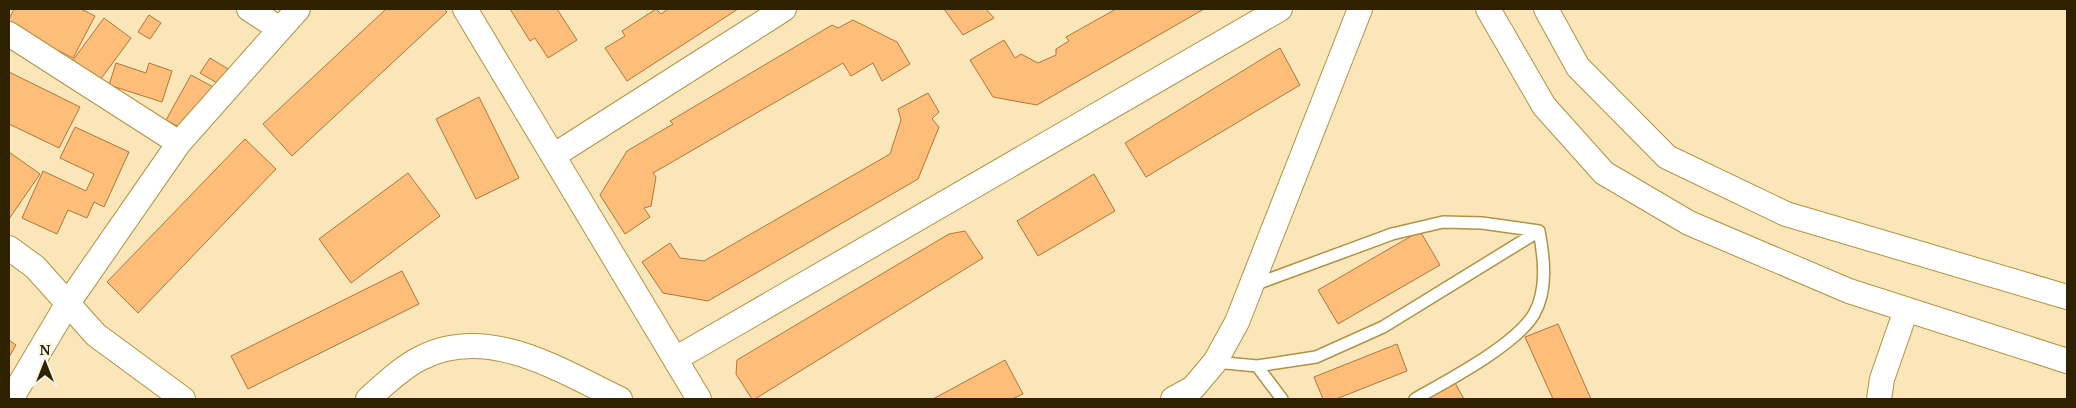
<svg xmlns="http://www.w3.org/2000/svg" width="2076" height="408" font-family="'Noto Serif',serif">
  <style>
    .building { fill: #febd79; stroke: #af7737 }
    .lines { fill: none; stroke-linecap: round; stroke-linejoin: round }
    .lane-casing { stroke: #b39242; stroke-width: 14 }
    .street-casing { stroke: #b39242; stroke-width: 26 }
    .lane { stroke: #fff; stroke-width: 11 }
    .street { stroke: #fff; stroke-width: 24 }
  </style>
  <rect width="100%" height="100%" fill="#fae6b8"/>
  <path class="building" d="M14,9H81L95,16L73,58L9,26V19Z
    M386,9H444L447,12L292,156L263,124Z
    M510,9H557L577,40L548,58L535,38L530,41Z
    M656,9L661,14L668,9H738L627,81L605,48L625,36L622,31Z
    M944,9H986L994,18L963,35Z
    M1116,9H1204L1037,105L993,97L970,60L1004,40L1015,58L1021,54L1038,63L1056,55V49L1069,41L1066,37Z
    M149,15L161,23L150,39L138,32Z
    M104,18L131,38L100,80L73,60Z
    M853,20L897,42L910,64L882,81L873,63L851,76L843,63L653,173L656,177L651,206L644,208L650,217L625,234L600,195L627,151L673,124L670,121L832,25L838,28Z
    M1280,48L1300,85L1146,177L1125,143Z
    M210,58L233,72L224,87L200,73Z
    M116,63L146,73L149,63L172,71L162,102L109,85Z
    M9,72L80,107L59,148L9,124Z
    M191,75L215,88L190,133L166,120Z
    M928,93L939,112L932,119L939,127L918,179L708,301L663,293L642,262L670,243L680,258L704,261L890,154L901,120L898,109Z
    M479,97L519,178L476,199L436,119Z
    M75,127L129,152L104,207L94,202L87,218L68,210L57,234L22,218L43,171L86,191L94,174L60,158Z
    M245,139L276,169L138,313L107,282Z
    M9,152L40,174L9,219Z
    M408,173L440,216L351,283L319,239Z
    M1094,174L1115,211L1038,256L1017,221Z
    M965,231L983,258L755,399H752L736,374L737,360L949,234Z
    M1420,231L1440,265L1338,324L1318,290Z
    M402,271L419,304L248,389L231,356Z
    M1558,324L1591,399H1553L1525,337Z
    M9,340L16,345L9,357Z
    M1397,344L1407,371L1336,399H1323L1314,377Z
    M1005,360L1023,394L1012,399H933Z
    M1455,383L1464,399H1426Z"/>
  <g class="lines">
    <g class="lane-casing">
      <path id="lane" d="M1251,286L1392,234L1443,222L1482,223L1539,231
        M1215,362L1257,366L1316,357L1383,327L1539,231
        M1257,366L1282,399
        M1415,399C1447,381 1516,345 1534,314C1548,290 1544,257 1539,231"/>
    </g>
    <g class="street-casing">
      <path id="street" d="M249,9L280,29
        M465,9L699,399
        M1488,9L1544,106L1604,173L1689,223L1849,291L2067,361
        M1546,9L1578,67L1667,157L1786,214L2067,297
        M9,34L179,143
        M553,156L784,9
        M9,248L35,267L96,335L183,399
        M675,359L1280,9
        M11,399L68,303L179,143L298,9
        M368,399C384,385 400,369 419,359C487,323 559,370 620,399
        M1173,399L1193,388L1215,362L1237,322L1360,9
        M1879,399L1882,379L1906,310"/>
    </g>
    <use href="#lane" class="lane"/>
    <use href="#street" class="street"/>
  </g>
  <rect width="2076" height="408" fill="none" stroke="#2e2100" stroke-width="20"/>
  <g transform="translate(45 363)" stroke="#fbf5e5" stroke-width="4" paint-order="stroke">
  <path d="M0-4L9 19L0 12L-9 19Z" fill="#2e2100"/>
  <text y="-8" font-size="14" font-weight="bold" text-anchor="middle" fill="#2e2100">N</text>
  </g>
</svg>
